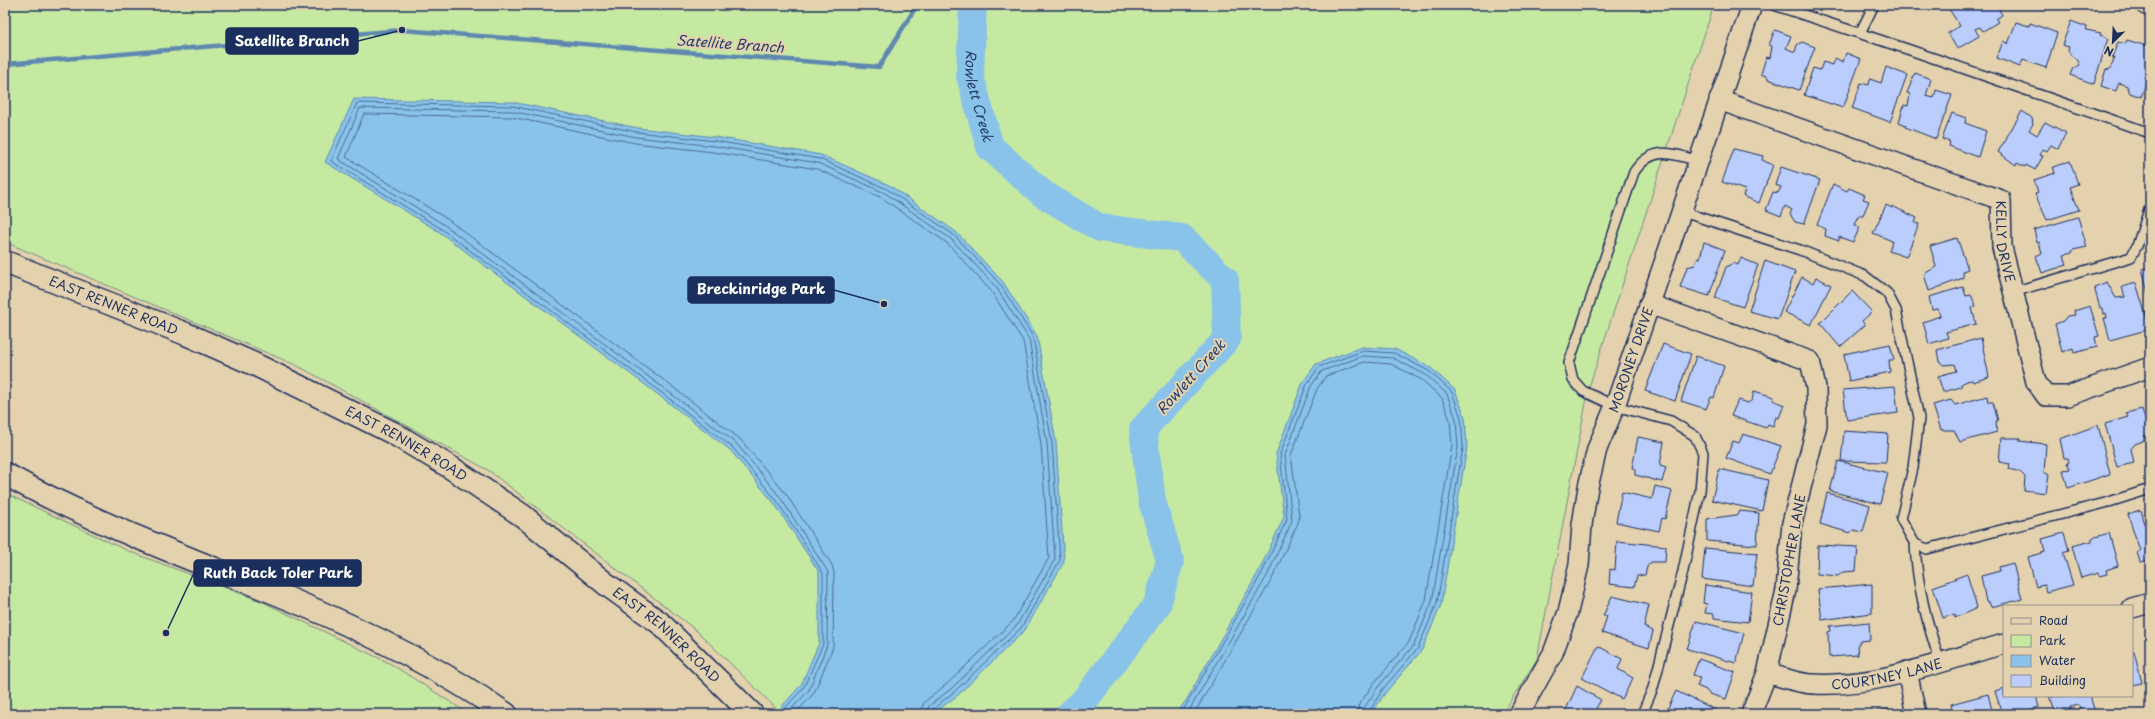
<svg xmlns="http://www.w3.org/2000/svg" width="2155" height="719" font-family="'Playpen Sans',sans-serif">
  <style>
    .green { fill: #c6e9a2; stroke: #708c80 }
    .water { fill: #8ac3e9; stroke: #5e88b1 }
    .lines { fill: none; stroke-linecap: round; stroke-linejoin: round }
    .shore { stroke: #476a96; stroke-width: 1 }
    .stream { stroke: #5e88b1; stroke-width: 4.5 }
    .river { stroke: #8ac3e9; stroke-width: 28 }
    .building { fill: #bbcdfd; stroke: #1b2f5e }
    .lane-casing { stroke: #1b2f5e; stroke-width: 12 }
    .street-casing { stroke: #1b2f5e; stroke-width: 22 }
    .secondary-casing { stroke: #1b2f5e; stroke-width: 25 }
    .lane { stroke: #e4d2af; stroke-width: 9 }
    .street { stroke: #e4d2af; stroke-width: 19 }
    .secondary { stroke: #e4d2af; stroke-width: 22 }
    .labels { text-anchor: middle; stroke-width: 4; stroke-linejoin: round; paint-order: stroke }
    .street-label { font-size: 13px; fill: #1b2f5e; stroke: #e4d2af }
    .water-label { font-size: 14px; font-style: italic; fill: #263e6c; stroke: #e4d2af }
    .leader { fill: none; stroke: #1b2f5e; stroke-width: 1.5 }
    .callout-dot { fill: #1b2f5e; stroke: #e4d2af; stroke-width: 1.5 }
    .callout { fill: #1b2f5e; stroke: #1b2f5e; stroke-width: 1.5 }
    .callout-label { font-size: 14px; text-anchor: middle; font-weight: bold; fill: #fff }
  </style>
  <rect width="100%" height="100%" fill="#e4d2af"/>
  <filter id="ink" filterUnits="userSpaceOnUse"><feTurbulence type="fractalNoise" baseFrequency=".025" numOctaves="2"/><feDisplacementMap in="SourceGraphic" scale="8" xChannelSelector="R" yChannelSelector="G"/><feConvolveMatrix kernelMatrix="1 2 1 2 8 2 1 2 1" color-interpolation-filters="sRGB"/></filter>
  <g filter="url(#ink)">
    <path class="green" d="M5,5H1714L1589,387L1537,659L1502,714H782L697,631L488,470L298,366L5,242Z
      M5,493L128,551L263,602L391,664L469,714H5Z"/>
    <path class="water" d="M354,99L512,102L638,128L715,137L821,155L889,185L956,232L1003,282L1037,336L1056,442L1064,562L1025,630L958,695L933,714H775L801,685L819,643V572L774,503L730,450L652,390L438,231L325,162Z
      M1362,347L1395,349L1431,368L1455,390L1465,417L1467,447L1441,605L1422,650L1386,692L1371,714H1176L1187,699L1259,571L1284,517L1276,454L1303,382L1316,364Z"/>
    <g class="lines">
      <path class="shore" d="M780,714L804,687L823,644V573L777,501L732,447L654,387L440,228L331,161L357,103L512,106L637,132L715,141L820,159L887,189L954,235L1000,284L1033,337L1052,443L1060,560L1021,628L955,691L933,709L931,714
        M787,714L809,690L827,645L828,572L780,497L736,443L657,383L443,224L338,159L360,108L511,111L636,137L714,146L818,163L885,193L951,239L996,287L1029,339L1047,443L1055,559L1017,625L952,688L929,706L926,714
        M795,714L814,693L833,647L834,572L832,565L786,494L740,439L661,378L447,219L346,157L364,114L511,117L635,143L713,152L817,169L882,198L947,243L991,291L1023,341L1041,444L1049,558L1013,621L948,683L924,702L920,714
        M1181,714L1262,573L1287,519L1280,454L1307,384L1319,367L1363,351L1394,353L1429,371L1452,392L1461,418L1463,447L1437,603L1418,648L1382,690L1368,714
        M1187,714L1267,576L1292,521L1285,455L1311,386L1322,371L1363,356L1393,358L1426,375L1447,394L1456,419L1458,447L1432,602L1414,645L1378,687L1364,708L1363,714
        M1194,714L1272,579L1298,523L1299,516L1291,455L1317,389L1326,376L1364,362L1391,364L1422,380L1442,398L1450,420L1452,446L1426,600L1409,642L1374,683L1359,705L1357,714"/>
      <path class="stream" d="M5,64L402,30L879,67L917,5"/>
      <path class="river" id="s1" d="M973,5L970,76L990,147L1043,194L1100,228L1182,238L1225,280L1227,339L1143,429L1152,501L1170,561L1157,605L1084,701L1070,714"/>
    </g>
    <path class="building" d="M1817,5H1828L1826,8Z
      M1950,5H1997L2002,15L1996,19L1998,22L1983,31L1980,27L1975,29L1979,36L1957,49L1948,33L1960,26L1949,9L1951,7Z
      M2071,21L2087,27L2086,30L2101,33L2100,35L2108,38L2094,84L2070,75L2073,68L2080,65L2077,59L2071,56L2068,50L2069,47L2062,45Z
      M2016,22L2029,26L2030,23L2057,33L2046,68L2023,60L2020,67L1997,58L2003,41L2008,44Z
      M1775,30L1791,36L1786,48L1795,52L1797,45L1802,42L1815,47L1799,90L1768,79V77L1761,74L1766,57L1770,58L1772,46L1769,45Z
      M2127,40L2150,47V72L2141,97L2130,93L2127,86L2119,83L2116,91L2101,86L2106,69L2109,70L2113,63L2114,58L2112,57L2118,42L2125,44Z
      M1846,53L1861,59L1843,108L1804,95L1813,68L1820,70L1823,62L1832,65L1835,58L1843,62Z
      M1886,67L1907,75L1890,122L1852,108L1861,83L1869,85L1870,79L1881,83Z
      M1915,73L1931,79L1926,96L1934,98L1936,90L1952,95L1936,139L1905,127L1906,125L1899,122L1904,105L1908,106L1910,94L1907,93Z
      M2022,111L2032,118L2033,124L2029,130L2037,135L2045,122L2066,133L2058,149L2051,145L2047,151L2043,149L2040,155L2043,156L2035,170L2026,165L2025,167L2017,163L2016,165L1998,152Z
      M1952,113L1966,118L1965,123L1986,131L1978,157L1949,146L1950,142L1942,139Z
      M1734,149L1763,156L1762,160L1773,165L1759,203L1743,196L1745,190L1722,182Z
      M2070,161L2078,184L2070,187L2079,210L2047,220L2035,194L2038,192L2034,180L2055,173L2053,167Z
      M1781,167L1820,180L1804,224L1795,222L1790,214L1792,210L1785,206L1781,216L1766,210L1773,192L1778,193L1781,187L1775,185Z
      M1833,184L1847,191L1849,188L1865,195L1863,199L1869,201L1863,215H1859L1855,225L1860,227L1853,242L1839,237V241L1825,236L1826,229L1817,225Z
      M1886,205L1892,208V206L1917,218L1915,223L1919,224L1906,257L1889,251L1892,241L1873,233Z
      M2078,217L2087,247L2073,250L2072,253L2064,255L2067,265L2042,273L2036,256L2042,253L2039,242L2037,243L2034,230Z
      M1957,238L1968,269L1963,271V278L1929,291L1924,274L1936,267L1930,246Z
      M1704,242L1725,250L1709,296L1680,287L1687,267L1695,265L1697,259L1700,258Z
      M1741,258L1758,265L1743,307L1715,298L1726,267L1733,263L1738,265Z
      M1765,261L1795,272L1778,319L1749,311Z
      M2150,267V301L2142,269Z
      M1802,277L1813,283L1816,277L1831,285L1811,325L1784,312Z
      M2107,282L2116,298L2125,297L2122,287L2136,283L2150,329L2110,340L2104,318H2107L2106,313L2103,314L2102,308H2100L2094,287Z
      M1963,287L1966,296L1971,295L1976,306L1972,308L1976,324L1946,332L1948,338L1929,344L1923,322L1940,316L1938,309L1932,310L1929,297Z
      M1852,291L1872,312L1862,321L1865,325L1840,347L1820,323Z
      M2090,306L2099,336L2095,337L2097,347L2074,353L2073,348L2062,352L2055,324L2063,321L2067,316L2075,315L2074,311Z
      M1981,338L1989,377L1973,382L1972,380L1967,381L1961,384V387L1943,392L1938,376L1956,371L1954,364L1945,365L1939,362L1937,350Z
      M1663,344L1691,354L1675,401L1645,391Z
      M1890,344L1894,360H1889L1890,372L1849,381L1844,354Z
      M1696,356L1724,366L1714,398L1711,397L1706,409L1681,401Z
      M1895,386L1898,413L1847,420L1843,390Z
      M1754,391L1774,397L1773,400L1784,405L1779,418L1776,417L1773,426L1768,424L1766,428L1731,416L1738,400L1748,403L1752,400Z
      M1987,396L1988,402H1993L1998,421H1996L1997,432L1960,442L1954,430H1941L1933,405L1951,400L1955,405Z
      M2142,409L2149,433L2145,435L2143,441L2135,444L2131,449L2134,463L2117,467L2105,424L2128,417L2126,413Z
      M2098,425L2110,474L2068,488L2063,470L2070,469L2067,463L2069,462L2068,458H2064L2060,439Z
      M1844,431L1888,434L1886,462L1841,461Z
      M1743,434L1781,446L1770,474L1726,458L1733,441L1739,443Z
      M1638,437L1664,442L1660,465L1666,467L1662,482L1635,475V470L1632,468Z
      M2001,438H2020V441L2046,444L2044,473L2049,474L2046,493L2024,490L2025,477L2020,472L2009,469L2010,464L1999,462Z
      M1838,461L1888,473L1880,504L1830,491Z
      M1719,469L1768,480L1762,511L1712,500Z
      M1655,486L1672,491L1665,519L1662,518L1659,531L1616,522L1622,492L1652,499Z
      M1827,493L1870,505L1863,532L1853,530L1850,533L1820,524Z
      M2140,510L2144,524L2150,522V560L2140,562L2137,552L2140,551L2128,514Z
      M1740,511L1759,513L1757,545L1707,541V519L1736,515Z
      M2064,533L2069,550L2063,552L2073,585L2046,592L2044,585L2036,587L2028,557L2045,552L2042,539Z
      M2109,533L2118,566L2106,570L2107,574L2099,576L2098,573L2081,578L2072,546L2092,541V538Z
      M1617,541L1666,546L1665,562H1651L1647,567L1645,575L1637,576L1634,587L1609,584L1610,569L1615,570Z
      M1818,545L1858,547L1856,571L1843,572L1838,576L1817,574Z
      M1705,548L1757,553L1753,586L1702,579Z
      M2013,563L2022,599L1991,607L1989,602H1986L1981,576L2000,571L1999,567Z
      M1967,574L1977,608L1955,618V614L1943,618L1933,587Z
      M1872,584V613L1822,620L1818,589Z
      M1705,585L1752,592L1748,622L1714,618V614L1705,613L1707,604L1703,603Z
      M1612,596L1649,605L1644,627L1653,631L1649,648L1602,633L1607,616H1603Z
      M1696,621L1744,633L1736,663L1687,649Z
      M1869,622L1870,640L1859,641V644L1857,645L1858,655L1829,657L1828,632L1831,631L1830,626Z
      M1598,646L1622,659L1618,669L1633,678L1622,699L1582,678Z
      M2132,651H2134L2142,683L2132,685Z
      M1699,659L1735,672L1726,699L1709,694L1706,690L1697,686L1700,677L1693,675Z
      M1577,686L1601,700L1596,708L1603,714H1564Z
      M2004,688V696H2036L2039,707L2016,714H2002L1995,691Z
      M1676,691L1722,713V714H1665Z
      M1988,694L1993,714H1953L1951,704Z
      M2050,696H2090L2095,712L2083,714L2078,705L2070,707L2072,714H2056Z
      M1888,709V714H1861Z"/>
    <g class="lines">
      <g class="lane-casing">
        <path id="lane" d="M1774,5L1910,50L2150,133
          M1860,33L1874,5
          M1680,211L1800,250L1865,276L1887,293L1896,310L1919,418L1913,468L1901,519L1915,544L1927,549L2109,502L2150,489
          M2013,292L2131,257L2137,246L2150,207
          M1915,544C1917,586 1927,623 1940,662
          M1642,714L1653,688L1683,571L1700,491L1703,453L1695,436L1671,421L1615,406L1583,391L1573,380L1569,363L1634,172C1652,145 1672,153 1698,161"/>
      </g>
      <g class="street-casing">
        <g id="street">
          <path d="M2146,5L2150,7"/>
          <path id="s2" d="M1719,100L2001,200L2002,247L2036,382L2046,396H2068L2150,367"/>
          <path d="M1649,304L1810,361L1816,388L1817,425L1792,523L1786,590L1767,673L1751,714"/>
          <path d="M2132,608L2150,603"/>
          <path d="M1907,671L1916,714"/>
          <path id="s3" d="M1767,673C1782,677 1799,684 1814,684C1875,688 1945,660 2004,644"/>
          <path id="s4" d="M1519,714L1553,653L1568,612L1579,565L1582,525L1588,487L1597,449L1615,406L1752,5"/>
        </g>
      </g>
      <g class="secondary-casing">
        <g id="secondary">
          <path id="s5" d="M5,262L186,334L254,364L393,433L450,467L523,516L606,584L660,623L752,714"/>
          <path d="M5,474C95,524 192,559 287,598C364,630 438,667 506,714"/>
        </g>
      </g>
      <use href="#lane" class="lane"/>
      <use href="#street" class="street"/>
      <use href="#secondary" class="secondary"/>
    </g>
  </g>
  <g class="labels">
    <g class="street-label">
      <text dy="5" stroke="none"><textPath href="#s2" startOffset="341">KELLY DRIVE</textPath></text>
      <text dy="5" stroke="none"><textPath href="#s5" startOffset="117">EAST RENNER ROAD</textPath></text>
      <text dy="5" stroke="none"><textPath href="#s4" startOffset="375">MORONEY DRIVE</textPath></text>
      <text dy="5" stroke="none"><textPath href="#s5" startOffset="441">EAST RENNER ROAD</textPath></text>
      <text transform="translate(1789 560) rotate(-80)" y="5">CHRISTOPHER LANE</text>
      <text dy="5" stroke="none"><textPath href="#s5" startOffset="765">EAST RENNER ROAD</textPath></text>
      <text dy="5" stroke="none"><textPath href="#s3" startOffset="122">COURTNEY LANE</textPath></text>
    </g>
    <g class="water-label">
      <text transform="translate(730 44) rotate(4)" y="5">Satellite Branch</text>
      <text dy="5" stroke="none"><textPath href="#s1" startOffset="92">Rowlett Creek</textPath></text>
      <text transform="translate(1191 377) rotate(-48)" y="5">Rowlett Creek</text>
    </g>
  </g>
  <path class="leader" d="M402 30L358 41M884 304L834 290M166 633L194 573"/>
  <g class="callout-dot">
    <circle cx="402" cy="30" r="4"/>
    <circle cx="884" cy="304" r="4"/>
    <circle cx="166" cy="633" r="4"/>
  </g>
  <g class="callout">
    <rect x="226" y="28" width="132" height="26" rx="4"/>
    <rect x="688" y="277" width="146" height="26" rx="4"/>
    <rect x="194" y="560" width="167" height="26" rx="4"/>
  </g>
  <g class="callout-label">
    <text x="292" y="46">Satellite Branch</text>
    <text x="761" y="294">Breckinridge Park</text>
    <text x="278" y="578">Ruth Back Toler Park</text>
  </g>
  <rect width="2155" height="719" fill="none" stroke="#e4d2af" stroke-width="20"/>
  <rect x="10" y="10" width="2135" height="699" fill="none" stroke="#1b2f5e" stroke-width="1.5" filter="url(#ink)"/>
  <rect x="2003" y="605" width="130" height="92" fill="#e4d2af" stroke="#94918f"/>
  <rect x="2011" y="618" width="20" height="6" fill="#e4d2af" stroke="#94918f"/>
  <text x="2039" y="625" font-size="12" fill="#1b2f5e">Road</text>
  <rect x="2011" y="635" width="20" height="12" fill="#c6e9a2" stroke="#94918f"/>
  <text x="2039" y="645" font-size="12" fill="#1b2f5e">Park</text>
  <rect x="2011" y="655" width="20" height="12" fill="#8ac3e9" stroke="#94918f"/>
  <text x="2039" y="665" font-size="12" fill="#1b2f5e">Water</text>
  <rect x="2011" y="675" width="20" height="12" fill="#bbcdfd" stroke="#94918f"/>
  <text x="2039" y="685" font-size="12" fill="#1b2f5e">Building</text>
  <g transform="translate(2113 42) rotate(204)" stroke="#e4d2af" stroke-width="3" paint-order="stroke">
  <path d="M0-3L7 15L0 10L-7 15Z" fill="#1b2f5e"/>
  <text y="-6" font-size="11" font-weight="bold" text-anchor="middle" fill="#1b2f5e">N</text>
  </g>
</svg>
